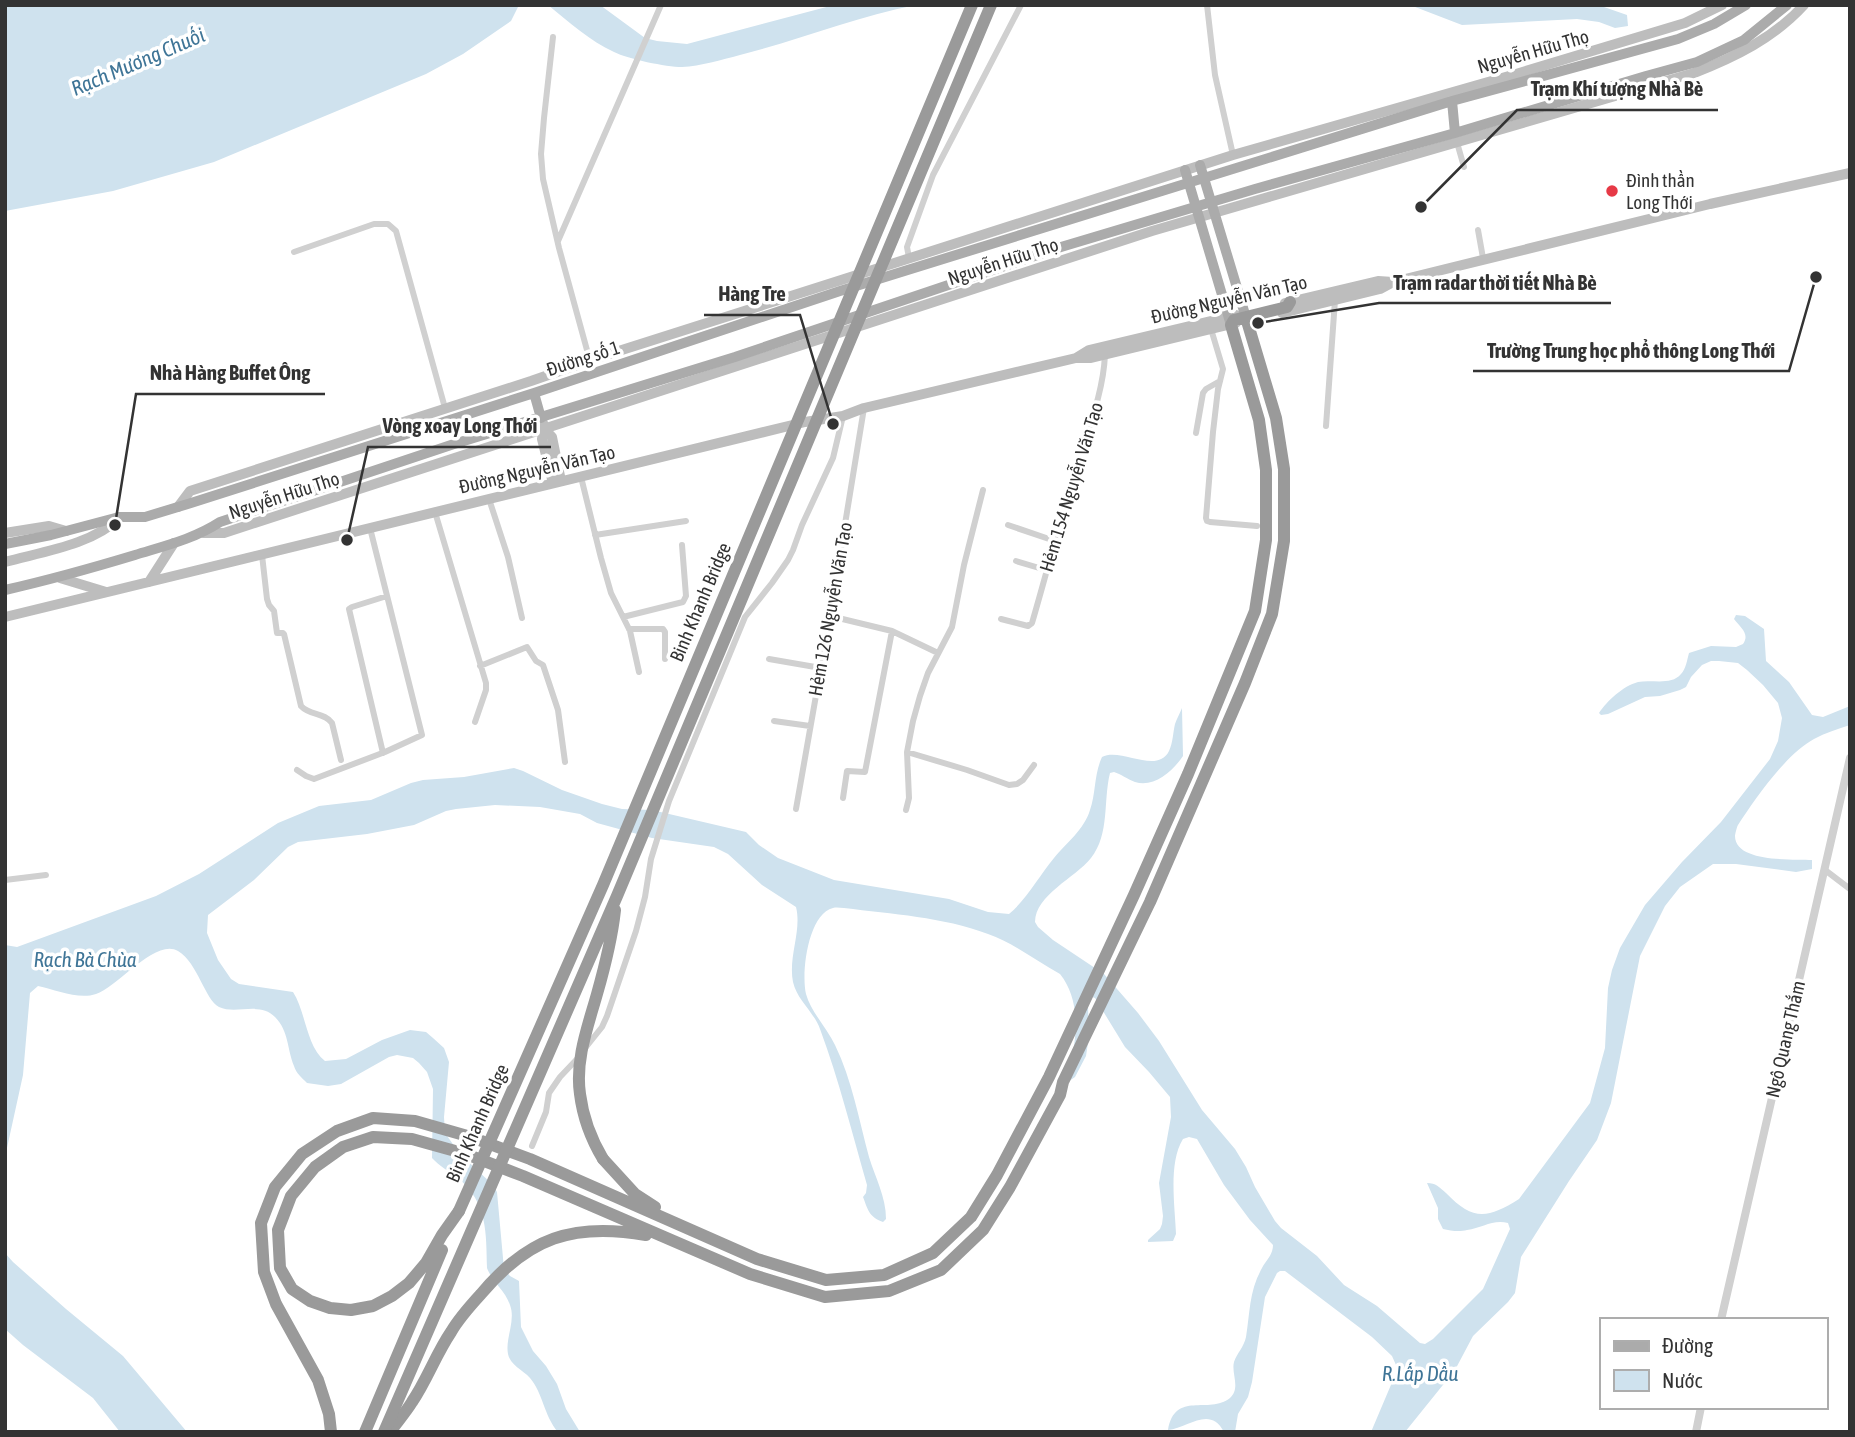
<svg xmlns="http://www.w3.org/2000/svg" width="1855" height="1437" font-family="'Asap Condensed',sans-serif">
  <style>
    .water { fill: #cfe2ee }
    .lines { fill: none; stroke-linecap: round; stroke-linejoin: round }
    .minor { stroke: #d0d0d0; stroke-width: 6 }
    .tertiary { stroke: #d0d0d0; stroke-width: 8 }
    .secondary { stroke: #bdbdbd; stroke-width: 10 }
    .primary { stroke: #ababab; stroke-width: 10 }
    .motorway { stroke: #9a9a9a; stroke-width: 12 }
    .motorway-bridge { stroke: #9a9a9a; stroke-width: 12 }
    .poi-dot { fill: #e63946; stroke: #fff; stroke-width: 2.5 }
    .labels { text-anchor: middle; stroke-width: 7; stroke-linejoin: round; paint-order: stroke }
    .street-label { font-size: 19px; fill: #333; stroke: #fff }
    .poi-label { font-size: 19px; fill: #333; stroke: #fff; text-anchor: start }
    .water-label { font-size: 21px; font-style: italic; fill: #3f7597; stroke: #fff }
    .leader { fill: none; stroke: #333; stroke-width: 2.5 }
    .callout-dot { fill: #333; stroke: #fff; stroke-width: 2.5 }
    .callout-label { font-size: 21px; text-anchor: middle; font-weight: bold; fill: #333; stroke: #fff; stroke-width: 7; stroke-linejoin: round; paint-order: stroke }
  </style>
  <rect width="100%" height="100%" fill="#fff"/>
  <path class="water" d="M5,5H519L511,21L463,54L426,74L214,162L113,191L5,211Z
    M548,5H600L645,38L657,41L687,44L834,5H916C855,17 799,40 740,55C721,60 701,66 682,67C666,67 628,59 614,52C590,41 569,22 548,5Z
    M1410,5H1591L1604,7L1627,15L1628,26L1615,28L1599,22L1577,19L1462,25Z
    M1736,615L1745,616L1764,629L1766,661L1789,682L1812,715L1823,717L1850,706V725C1838,729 1825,733 1814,739C1786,754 1755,799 1738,825C1737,826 1735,835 1735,836C1735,863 1794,859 1812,860V869L1796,872L1736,864H1713L1680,887L1665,906L1640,956L1611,1103L1597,1140L1569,1181L1521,1257L1515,1293L1508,1302L1473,1336L1455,1370L1405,1432H1371L1396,1373V1365L1392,1356L1372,1337L1285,1271H1280L1277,1273L1265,1297L1252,1382L1248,1397L1238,1414L1235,1432H1224C1210,1405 1188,1428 1168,1430C1175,1390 1209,1415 1230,1398C1241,1388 1231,1373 1234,1362C1237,1353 1244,1347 1246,1337C1250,1313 1249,1291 1262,1268C1266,1260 1273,1255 1273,1245L1250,1220L1224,1185L1197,1139L1189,1137L1183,1139C1168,1163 1175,1206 1176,1234L1173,1241L1148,1242V1240L1160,1229L1162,1224L1163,1216L1159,1183L1171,1117L1170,1097L1149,1072L1125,1047L1095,998L1092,997L1088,1005L1089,1036L1086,1056L1075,1077L1065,1084C1076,1049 1084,1004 1060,974C1036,961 1014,943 988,934C943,917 892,914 844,908C840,908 837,907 833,908C808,914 801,973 806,994C811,1012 827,1028 835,1045C852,1080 859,1120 869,1157C875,1177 886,1197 886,1219L883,1222C869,1217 868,1210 863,1197L866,1193L867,1185C852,1133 839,1080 820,1029C814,1012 797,1000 793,982C788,957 802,931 796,907L762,885L728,854L714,847L652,838L597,823L580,814L540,807L495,805L456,809L446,811L414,825L367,834L298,842L288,847L254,880L208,915L207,933L218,960L231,979L239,984L293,992C306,1012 306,1046 325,1061L346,1059L382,1040L410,1030L426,1032L433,1038L444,1048L449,1062L444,1117L445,1133L460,1154L492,1184L497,1192L504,1269L510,1276L519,1281L521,1327L533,1351L546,1366L557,1384L566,1409L580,1432H558C544,1416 543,1393 530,1378C523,1370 510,1365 508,1354C505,1338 516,1321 510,1305C505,1290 492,1282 487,1268C486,1233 488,1203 458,1178C449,1171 439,1166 432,1158L433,1089L427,1072L419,1063L413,1058L397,1055L389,1057L341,1084L328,1086L307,1083C302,1078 296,1073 294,1066C287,1049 289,1031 275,1017C260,1001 236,1015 219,1007C205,1000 198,963 178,951C155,938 118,987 96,994C79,1000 56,990 38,986L30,993L23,1075L5,1157V945L17,947L156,896L199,874L278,823L319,806L371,800L411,783L423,780L464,777L514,768L523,771L562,790L602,804L622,809L652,810L746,832L759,845L778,858L834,880L949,899L988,912L1009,914C1027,899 1039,876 1054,858C1066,843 1084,830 1090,810C1096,793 1094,774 1102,757C1121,747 1157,775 1169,751C1173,743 1173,732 1175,724C1177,718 1180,713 1182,708L1183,756C1173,771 1154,788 1135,782C1127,779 1121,774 1114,772L1110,773C1103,801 1110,834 1091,858C1075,878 1035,895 1035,922L1038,927L1053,940L1104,974L1138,1013L1159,1041L1202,1110L1235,1149L1246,1167L1255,1187L1275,1221L1281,1228L1317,1256L1344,1285L1377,1306L1420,1343L1425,1344L1433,1339L1483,1289L1510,1229L1508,1223C1493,1219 1482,1228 1467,1230C1460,1232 1451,1231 1443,1229L1438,1219V1208L1427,1183C1436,1183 1439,1187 1446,1193C1473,1221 1487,1219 1519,1199L1590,1103L1605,1048L1608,988L1612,970L1620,948L1645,905L1682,862L1721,822L1770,759L1778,741L1782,718L1778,703L1763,685L1747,670L1738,663L1719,661H1711L1702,665L1691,677L1686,687L1680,690L1660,696L1645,697L1608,714L1601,715L1599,713C1607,701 1623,686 1638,682C1652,679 1671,686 1681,674C1686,669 1687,660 1689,653L1711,646L1736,647L1743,644C1750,634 1741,628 1734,619Z
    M5,1253L13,1262L66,1309L123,1356L187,1432H120L93,1398L23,1345L5,1329Z"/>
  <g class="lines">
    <path class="minor" d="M1207,5L1215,75L1233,155
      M553,37L544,118L541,154L543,179L559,248L590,361
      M1456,139L1464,167
      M1478,230L1483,258
      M558,241L661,5
      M294,252L374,224H388L396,231L445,408
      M909,258L907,247L933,175L1021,5
      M1211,329L1223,369L1218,389L1213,432L1206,518L1207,521L1210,522L1257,526
      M1326,426L1335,300
      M1196,433L1203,393L1206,389L1220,381
      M581,477L601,558L611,593L630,631L639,672
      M489,499L508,557L522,618
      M435,512L486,683V690L475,722
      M1008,525L1055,541
      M595,535L686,521
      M262,555L267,599L269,605L274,611L277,633H283L284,634L301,706C310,716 324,712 332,723L341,760
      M1016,561L1046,570
      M830,616L892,631L938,653
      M623,617L683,602L686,596L682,545
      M1001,619L1028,626L1032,623C1047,572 1060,520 1076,469C1087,431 1103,395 1105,355
      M629,629H663L665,632V659
      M769,659L821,668
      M480,666L527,647L536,661L543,665L558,710L565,762
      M774,721L810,726
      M907,752L967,770L1009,785L1017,784L1023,780L1034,765
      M383,753L349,609L352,607L387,596
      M297,770L306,776L314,779L385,752L422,735L370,528
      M843,798L847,771L865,772L892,631
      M796,809L830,616L864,408
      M906,810L909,798L907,752L913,721L920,696L928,673L952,627L964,565L983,490
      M1825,870L1850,889
      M5,880L46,875
      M586,1047L602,1027L607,1016L636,931L645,897L651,859L669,801L745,617L772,583L788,560L793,550L802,525L833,458L843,416
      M532,1146L546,1112L549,1093L560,1077L578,1058"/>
    <path class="tertiary" d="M1721,1320L1850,758
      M1696,1432L1701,1407"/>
    <path class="secondary" d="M1285,303L1378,281L1393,282L1710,204L1850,173
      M1282,313L1380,289L1393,282
      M1076,358L1089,350L1236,315
      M543,423L544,428L552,437L561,481
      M544,428L542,439L553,483
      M178,507L190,491L531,381L603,356L1233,155L1516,74L1685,23L1722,5
      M5,533L49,526L66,531
      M203,533H224L1152,231L1694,73C1735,57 1774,38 1804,5
      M5,562C41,552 92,545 119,518
      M60,578L106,592
      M149,582L174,543
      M5,617L805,422L843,416L864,408L1076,358H1091L1236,323"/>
    <path class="primary" d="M1452,101L1455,133
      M1200,165L1247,321
      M1185,170L1231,325
      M534,393L541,418
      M5,544L51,535L119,517H145L191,503L534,393L840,291L1452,101L1678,39L1714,24L1746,5
      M5,590C49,580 92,568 135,555C164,546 194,539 220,522L454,444L735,357L1061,247L1255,189L1455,133L1646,76L1697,62L1744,40L1787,5"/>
    <path class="motorway" d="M603,1159L635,1194L655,1207
      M459,1211L442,1235L426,1263L409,1283L392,1296L373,1306L351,1310L330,1308L310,1301L292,1289L280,1268L278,1230L291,1196L315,1167L343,1147L373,1137L412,1139L466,1154L523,1176L750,1274L825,1297L889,1291L941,1270L983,1230L1010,1187L1060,1095L1063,1082L1150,902L1245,683L1272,614L1284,541V469L1276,418L1247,321
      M331,1432L329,1414L318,1380L276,1304L264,1272L261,1223L275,1187L302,1154L337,1131L373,1118L415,1121L471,1137L530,1159L757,1259L826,1280L884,1275L933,1253L971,1217L997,1175L1049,1077L1134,895L1188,774L1255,611L1266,540V470L1259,420L1231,325L1234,320L1287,307L1290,302
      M365,1432L442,1250
      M390,1432C397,1422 406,1412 412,1402C427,1380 436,1354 451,1332C459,1318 470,1306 481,1294C528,1238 573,1222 646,1235"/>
    <path class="motorway-bridge" d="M603,1159C591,1139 583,1118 580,1094C575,1060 588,1026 597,994C605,966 612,938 615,910
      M459,1211L603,885L972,5
      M384,1432L617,896L991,5"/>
  </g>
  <circle class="poi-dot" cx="1612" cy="191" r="7"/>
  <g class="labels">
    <g class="street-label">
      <text transform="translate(1533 51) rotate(-16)" y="7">Nguyễn Hữu Thọ</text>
      <text transform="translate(1003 261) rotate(-18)" y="7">Nguyễn Hữu Thọ</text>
      <text transform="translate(1229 299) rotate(-13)" y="7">Đường Nguyễn Văn Tạo</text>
      <text transform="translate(583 358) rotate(-18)" y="7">Đường số 1</text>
      <text transform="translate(537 469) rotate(-13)" y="7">Đường Nguyễn Văn Tạo</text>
      <text transform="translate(1071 487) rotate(-73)" y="7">Hẻm 154 Nguyễn Văn Tạo</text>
      <text transform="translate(284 495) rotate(-18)" y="7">Nguyễn Hữu Thọ</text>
      <text transform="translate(700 602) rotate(-67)" y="7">Binh Khanh Bridge</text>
      <text transform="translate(830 609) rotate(-80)" y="7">Hẻm 126 Nguyễn Văn Tạo</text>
      <text transform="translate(1785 1039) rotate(-77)" y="7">Ngô Quang Thắm</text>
      <text transform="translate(477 1123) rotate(-66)" y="7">Binh Khanh Bridge</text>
    </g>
    <g class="poi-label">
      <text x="1626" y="187">Đình thần<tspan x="1626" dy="22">Long Thới</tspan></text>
    </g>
    <g class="water-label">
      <text transform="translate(138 62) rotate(-23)" y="7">Rạch Mương Chuối</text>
      <text x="85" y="967">Rạch Bà Chùa</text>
      <text x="1420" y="1381">R.Lấp Dầu</text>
    </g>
  </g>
  <path class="leader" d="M1421 207L1517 110H1718M1258 323L1379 303H1611M833 424L800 315H704M1816 277L1789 371H1473M115 525L136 394H325M347 540L368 447H551"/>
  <g class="callout-dot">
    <circle cx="1421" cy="207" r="7"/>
    <circle cx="1258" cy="323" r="7"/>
    <circle cx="833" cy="424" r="7"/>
    <circle cx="1816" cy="277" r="7"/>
    <circle cx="115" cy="525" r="7"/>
    <circle cx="347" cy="540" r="7"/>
  </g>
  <g class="callout-label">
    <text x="1617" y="96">Trạm Khí tượng Nhà Bè</text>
    <text x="1495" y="290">Trạm radar thời tiết Nhà Bè</text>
    <text x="752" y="301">Hàng Tre</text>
    <text x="1631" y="358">Trường Trung học phổ thông Long Thới</text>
    <text x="230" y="380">Nhà Hàng Buffet Ông</text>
    <text x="460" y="433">Vòng xoay Long Thới</text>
  </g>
  <rect width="1855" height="1437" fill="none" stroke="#333333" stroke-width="14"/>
  <rect x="1600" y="1318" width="228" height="91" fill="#ffffff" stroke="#adadad" stroke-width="2"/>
  <rect x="1614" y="1341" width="35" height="10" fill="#ababab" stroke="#adadad" stroke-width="2"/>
  <text x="1662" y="1353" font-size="21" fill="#333333">Đường</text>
  <rect x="1614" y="1370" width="35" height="21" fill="#cfe2ee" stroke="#adadad" stroke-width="2"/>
  <text x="1662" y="1388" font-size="21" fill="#333333">Nước</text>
</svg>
